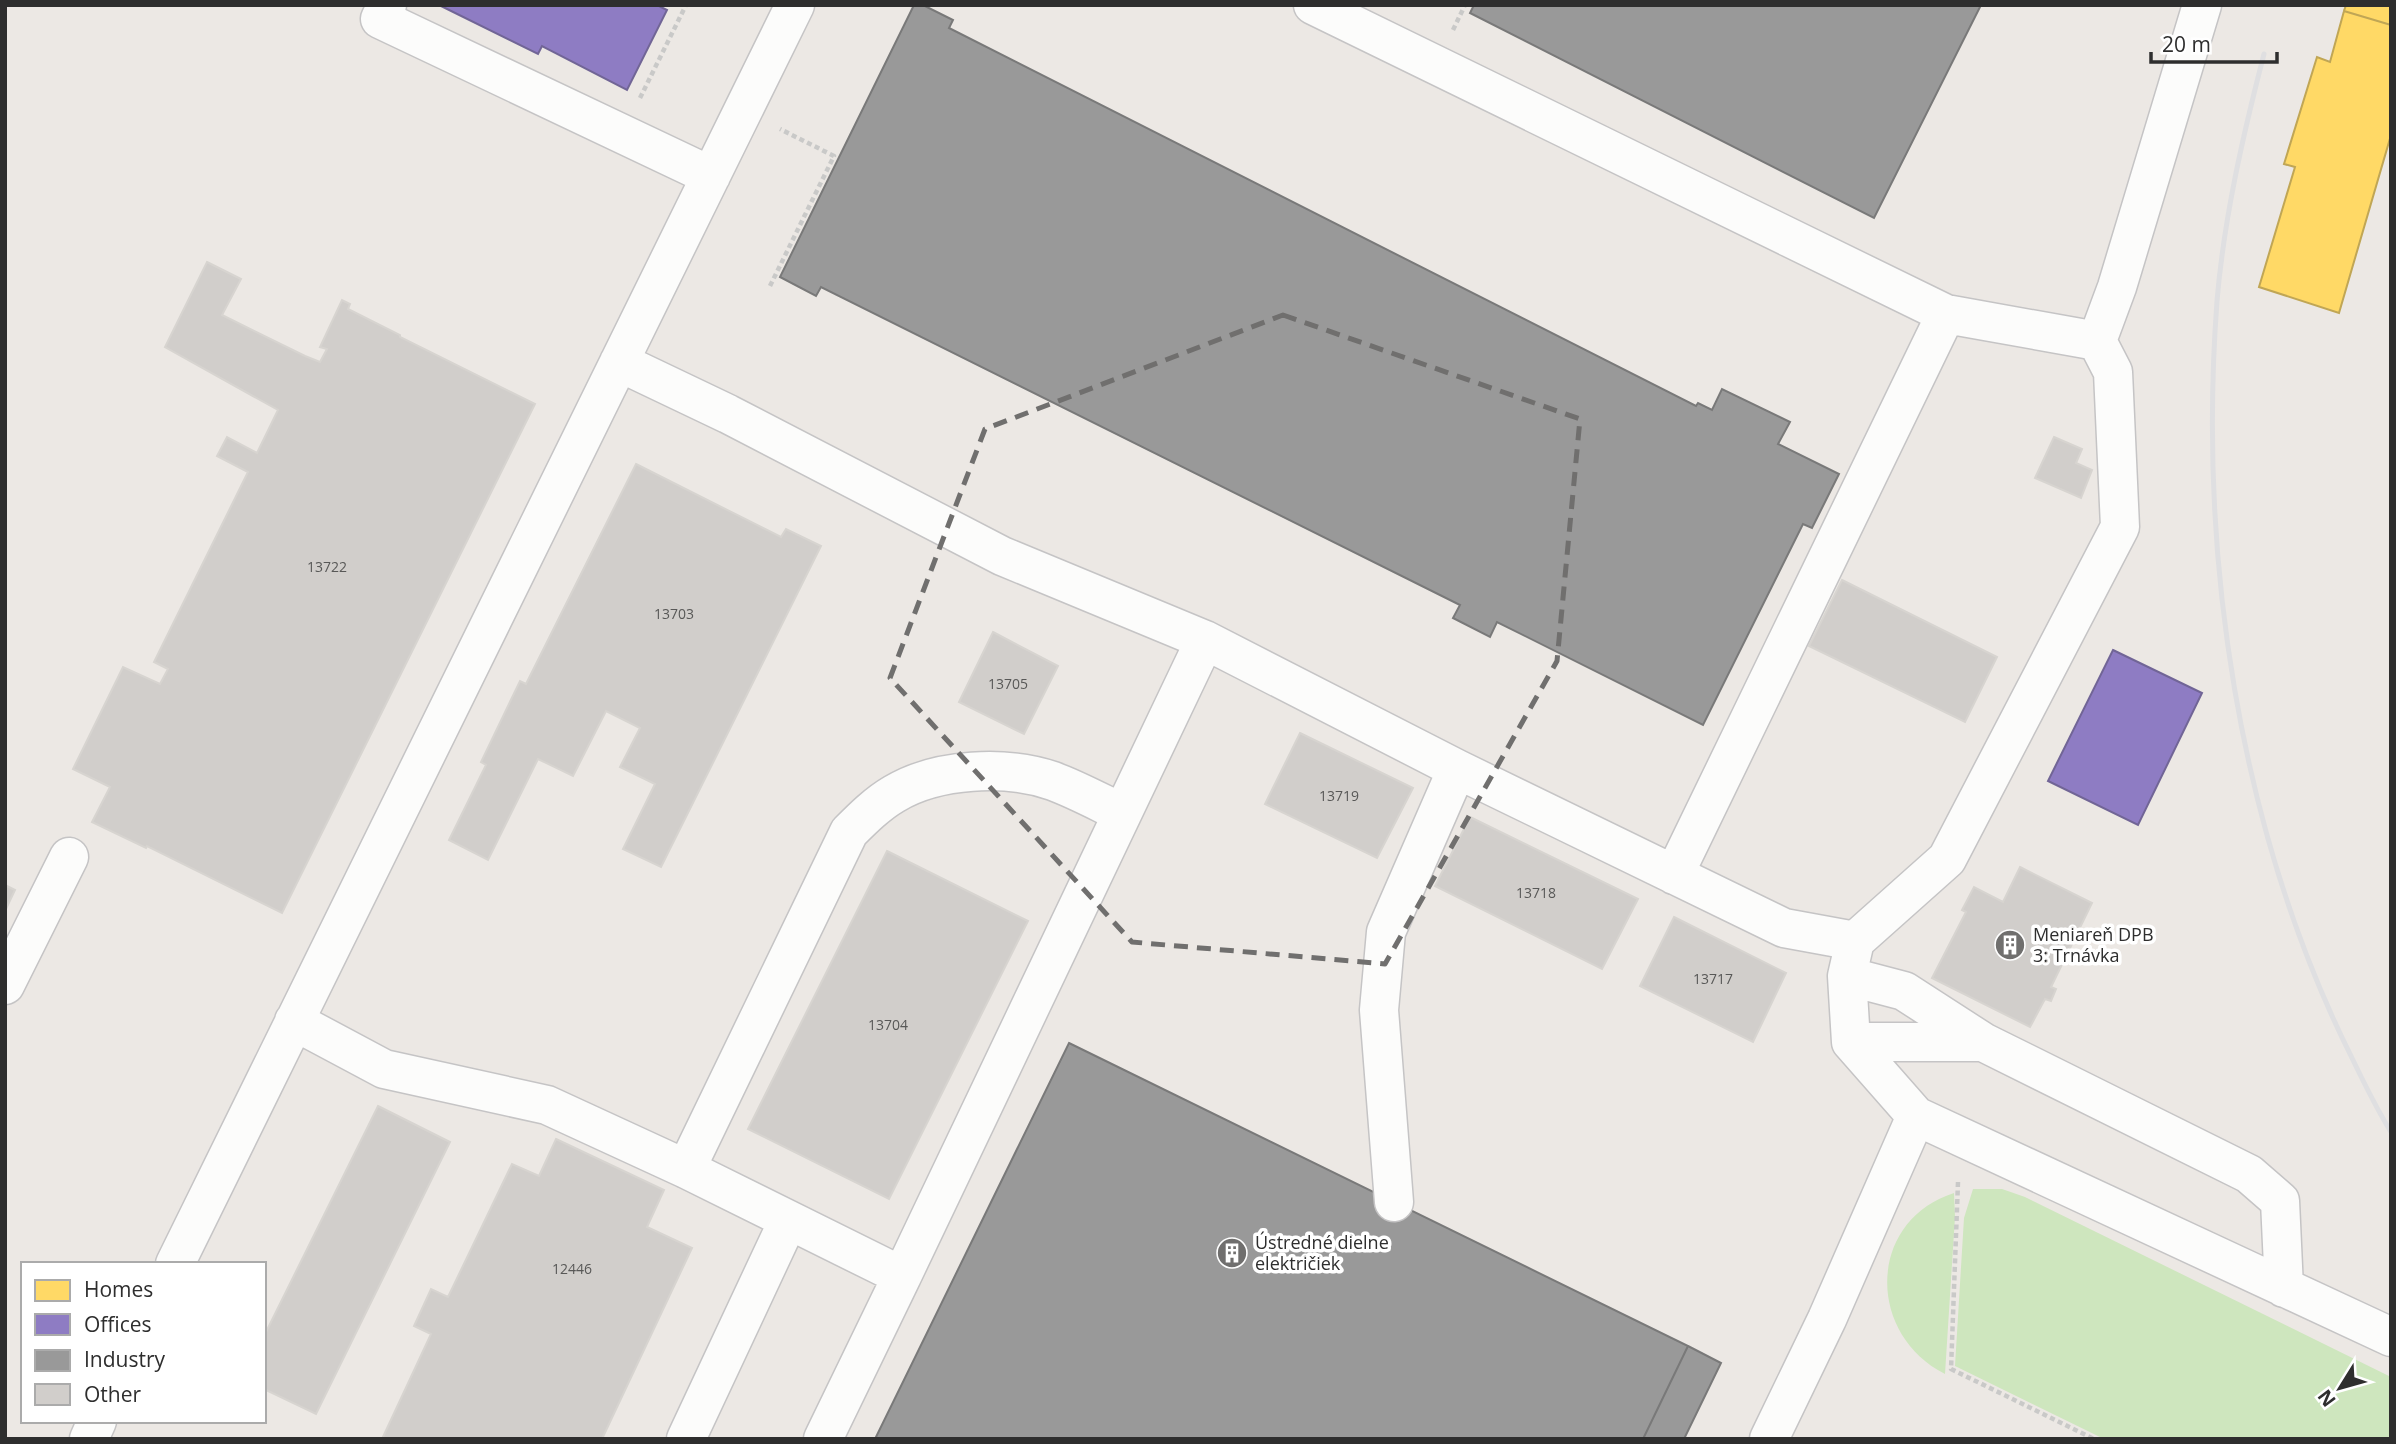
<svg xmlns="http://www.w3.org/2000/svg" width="2396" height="1444" font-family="'Open Sans',sans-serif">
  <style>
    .green { fill: #cee6be }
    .homes { fill: #ffd966; stroke: #c0a655; stroke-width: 2 }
    .offices { fill: #8e7cc3; stroke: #716596; stroke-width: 2 }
    .industry { fill: #999; stroke: #797979; stroke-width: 2 }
    .building { fill: #d1cecb; stroke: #d7d4d0; stroke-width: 2 }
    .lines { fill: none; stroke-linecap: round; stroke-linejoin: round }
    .minor-casing { stroke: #c5c4c5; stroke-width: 41 }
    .path { stroke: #c9c9c8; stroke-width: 4.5; stroke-dasharray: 5 3.5; stroke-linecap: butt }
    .minor { stroke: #fcfcfb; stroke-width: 38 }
    .rail { stroke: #dfdfe1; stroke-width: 5 }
    .marked { fill: none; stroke: #706f6e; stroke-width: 5; stroke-dasharray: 14 9; stroke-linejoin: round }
    .labels { text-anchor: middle; stroke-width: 7; stroke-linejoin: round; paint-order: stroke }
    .number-label { font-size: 14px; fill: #585857 }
    .poi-label { font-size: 18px; fill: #2e2e2e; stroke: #fff; text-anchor: start }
  </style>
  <rect width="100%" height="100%" fill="#ece8e4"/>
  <path class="green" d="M1973,1189H2002L2025,1197L2391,1377V1439H2104L1955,1366L1964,1218Z
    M1954,1193L1955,1217L1945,1374C1866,1334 1867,1221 1954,1193Z"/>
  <path class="homes" d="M2346,5H2391V25L2344,11Z
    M2344,11L2391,25V135L2339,313L2259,287L2295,167L2284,164L2317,57L2330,62Z"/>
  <path class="offices" d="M439,5H657L667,10L627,90L542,46L538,54Z
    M2113,650L2202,693L2138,825L2048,781Z"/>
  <path class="industry" d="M914,5H923L953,20L949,28L1696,406L1698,403L1712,410L1722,389L1790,422L1778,444L1839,474L1812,528L1803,524L1703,725L1497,622L1490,637L1453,618L1460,605L821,287L816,296L780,277Z
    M1474,5H1981L1874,218L1470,13Z
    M1069,1043L1688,1346L1643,1439H875Z
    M1688,1346L1721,1363L1684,1439H1643Z"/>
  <path class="building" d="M207,262L241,279L222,315L305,356L320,362L327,349L320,347L342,300L350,304L348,309L400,335V337L535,404L282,913L147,846L146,848L92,822L110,787L73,769L123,667L160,684L168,669L154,662L248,472L217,456L227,437L257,453L278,410L165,347Z
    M2054,437L2082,449L2076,463L2092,470L2081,498L2035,478Z
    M636,464L781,537L786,529L821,546L661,867L623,849L655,784L620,767L640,728L606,711L573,776L538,759L488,860L449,840L486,765L481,762L520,681L526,684Z
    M1842,580L1997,657L1965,722L1809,646Z
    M993,632L1058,666L1024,734L959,702Z
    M1300,733L1413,788L1377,858L1265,804Z
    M1470,817L1638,899L1602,969L1435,886Z
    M887,851L1028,921L889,1199L748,1129Z
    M2020,867L2092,903L2051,987L2056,989L2051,1001L2045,999L2030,1027L1932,978L1966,912L1962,910L1974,887L2003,902Z
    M5,885L15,890L5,911Z
    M1674,917L1786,973L1753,1042L1640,986Z
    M378,1106L450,1142L316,1414L264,1389V1336Z
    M556,1139L664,1190L647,1227L692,1248L602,1439H382L431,1334L414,1326L431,1289L448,1297L512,1164L539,1176Z"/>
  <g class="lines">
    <g class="minor-casing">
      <path id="minor" d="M387,5L380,19L711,176
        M1313,5L1946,314L2097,341
        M619,362L728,414L1002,556L1205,640L1457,769L1784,928L1855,941L1947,859L2120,527L2113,372L2097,341L2117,287L2202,5
        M1674,875L1946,314
        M1855,941L1847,976L1851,1042L1916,1116L2391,1337
        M1847,976L1904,991L1983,1042L2249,1174L2280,1201L2284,1288
        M5,985L69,857
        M294,1021L384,1069L547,1105L686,1169L902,1276L823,1439
        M1851,1042H1983
        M686,1169L849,832C863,818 877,804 894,794C937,768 1006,765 1053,781C1077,790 1099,802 1122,813
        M1394,1202L1379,1010L1386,932L1457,769
        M175,1264L795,5
        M902,1276L1205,640
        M89,1439L97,1421
        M686,1439L788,1221
        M1769,1439L1827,1319L1916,1116"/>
    </g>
    <path class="path" d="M1453,30L1465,5
      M640,98L686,5
      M770,286L834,156L780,129
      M1958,1182L1951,1369L2094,1439"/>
    <use href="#minor" class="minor"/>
    <path class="rail" d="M2264,54C2243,135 2224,218 2217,301C2198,555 2238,830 2352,1058C2364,1083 2376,1108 2391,1132"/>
  </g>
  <path class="marked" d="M1283,315L1580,419L1557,661L1385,964L1132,942L890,678L985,429Z"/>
  <defs>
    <g id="building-disc" transform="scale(1.575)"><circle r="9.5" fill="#706f6e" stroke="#fff"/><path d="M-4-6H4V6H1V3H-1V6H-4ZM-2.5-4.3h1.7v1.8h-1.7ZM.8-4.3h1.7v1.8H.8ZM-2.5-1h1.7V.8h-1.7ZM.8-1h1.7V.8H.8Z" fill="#fff"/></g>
  </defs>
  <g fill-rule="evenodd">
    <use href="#building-disc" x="2010" y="945"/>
    <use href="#building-disc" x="1232" y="1253"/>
  </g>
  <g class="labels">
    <g class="number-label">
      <text x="327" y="572">13722</text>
      <text x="674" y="619">13703</text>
      <text x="1008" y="689">13705</text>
      <text x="1339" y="801">13719</text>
      <text x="1536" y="898">13718</text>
      <text x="1713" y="984">13717</text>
      <text x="888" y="1030">13704</text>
      <text x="572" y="1274">12446</text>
    </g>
    <g class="poi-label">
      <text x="2033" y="941">Meniareň DPB<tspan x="2033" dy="21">3: Trnávka</tspan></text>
      <text x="1255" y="1249">Ústredné dielne<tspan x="1255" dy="21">električiek</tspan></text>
    </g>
  </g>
  <rect width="2396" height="1444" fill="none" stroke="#2e2e2e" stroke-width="14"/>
  <rect x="21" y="1262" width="245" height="161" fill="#ffffff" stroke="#ababab" stroke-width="2"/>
  <rect x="35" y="1280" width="35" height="21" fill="#ffd966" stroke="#ababab" stroke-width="2"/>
  <text x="84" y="1297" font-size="21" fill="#2e2e2e">Homes</text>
  <rect x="35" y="1314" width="35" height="21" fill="#8e7cc3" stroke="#ababab" stroke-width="2"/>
  <text x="84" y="1332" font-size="21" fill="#2e2e2e">Offices</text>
  <rect x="35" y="1350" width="35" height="21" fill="#999999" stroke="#ababab" stroke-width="2"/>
  <text x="84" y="1367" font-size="21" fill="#2e2e2e">Industry</text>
  <rect x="35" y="1384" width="35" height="21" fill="#d1cecb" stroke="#ababab" stroke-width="2"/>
  <text x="84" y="1402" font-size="21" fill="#2e2e2e">Other</text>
  <g transform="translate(2340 1388) rotate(233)" stroke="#ffffff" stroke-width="5" paint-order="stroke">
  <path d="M0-5L12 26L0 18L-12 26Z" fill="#2e2e2e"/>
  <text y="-10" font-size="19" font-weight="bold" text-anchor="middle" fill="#2e2e2e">N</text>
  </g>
  <path d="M2151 52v10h126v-10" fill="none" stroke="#2e2e2e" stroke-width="3.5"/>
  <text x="2162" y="52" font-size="21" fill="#2e2e2e" stroke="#ffffff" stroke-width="5" paint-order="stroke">20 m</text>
</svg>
